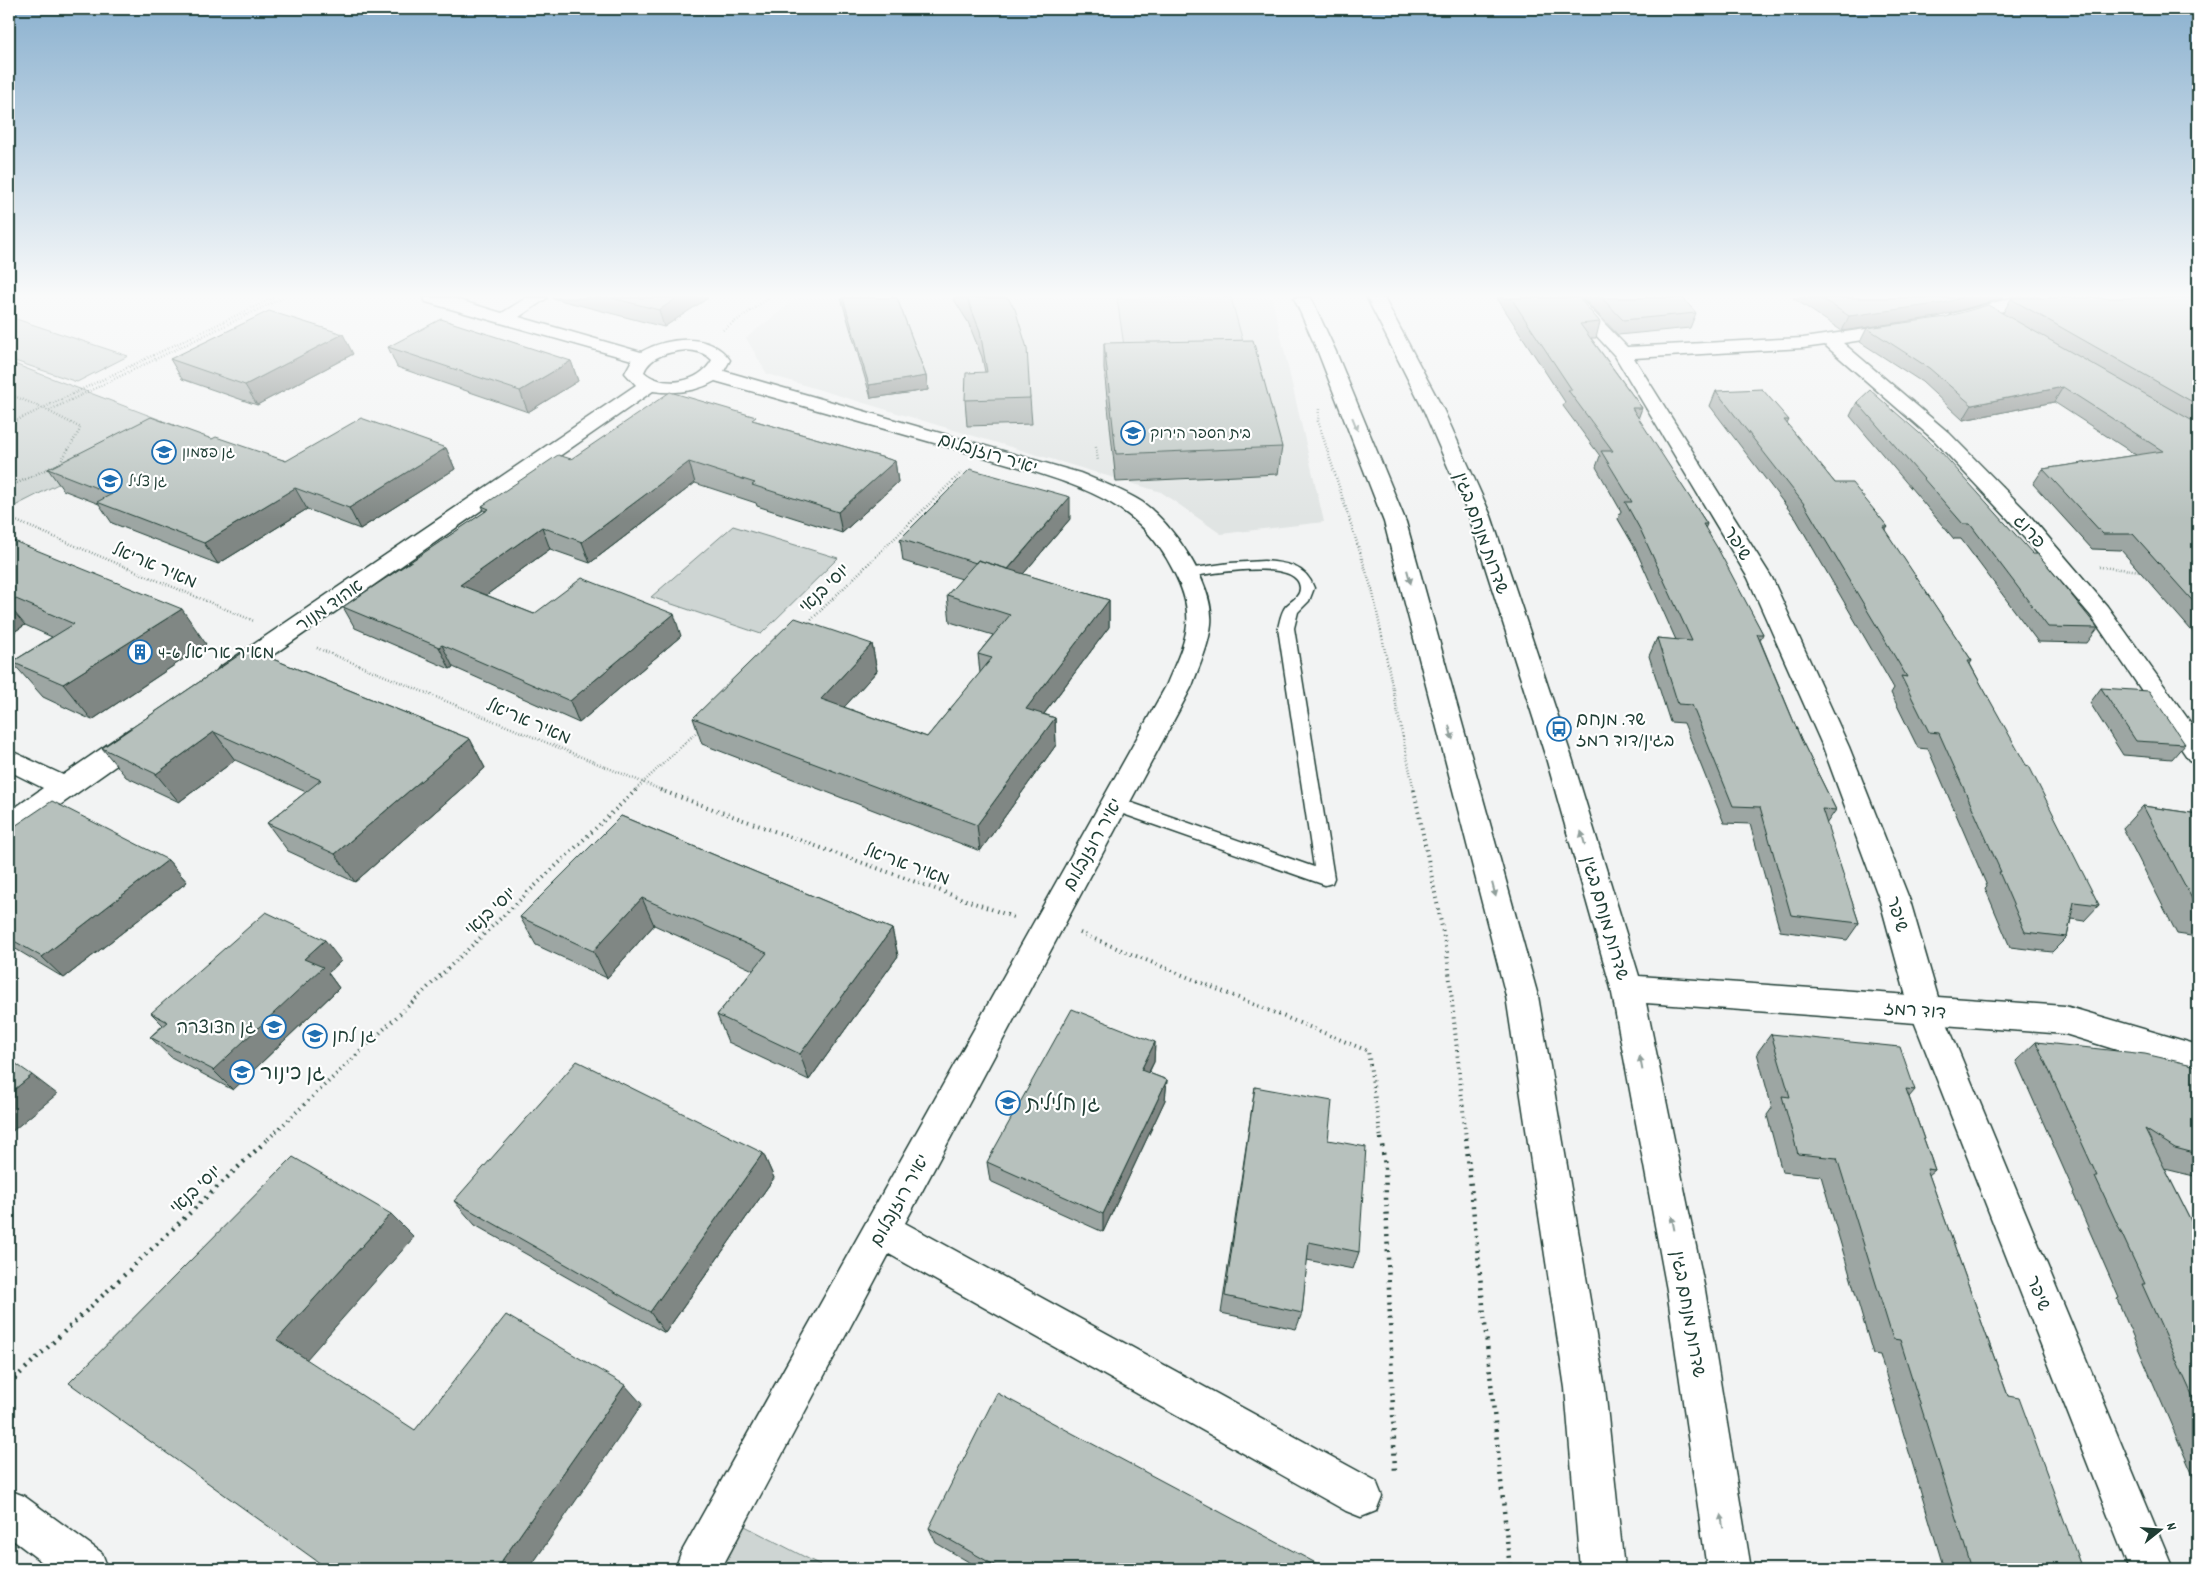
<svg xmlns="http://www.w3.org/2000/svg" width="2207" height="1578" font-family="Dekko,'Playpen Sans Hebrew',sans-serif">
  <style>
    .built { fill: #e0e4e3 }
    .green { fill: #ced5d3; stroke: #768984 }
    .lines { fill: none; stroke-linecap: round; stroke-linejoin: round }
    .lane-casing { stroke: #1f3d34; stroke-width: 3 }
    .street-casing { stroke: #1f3d34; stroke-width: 3 }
    .secondary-casing { stroke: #1f3d34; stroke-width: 3 }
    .path-far2 { stroke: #1f3d34; stroke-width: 2.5; stroke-dasharray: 0.5 2.5; stroke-linecap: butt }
    .path-far1 { stroke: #1f3d34; stroke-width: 4; stroke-dasharray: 1 4.5; stroke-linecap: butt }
    .path { stroke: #1f3d34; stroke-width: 4.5; stroke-dasharray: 2 5.5; stroke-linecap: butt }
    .lane { fill: #fff; fill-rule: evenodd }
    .street { fill: #fff; fill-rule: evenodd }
    .secondary { fill: #fff; fill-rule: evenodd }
    .wall { fill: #9da6a3; stroke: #1f3d34 }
    .shaded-wall { fill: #808784; stroke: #1f3d34 }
    .building { fill: #b7c1bd; stroke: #1f3d34 }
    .oneway { fill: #8f9e9a }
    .labels { text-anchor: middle; stroke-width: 4.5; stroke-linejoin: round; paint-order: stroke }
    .far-poi-label { font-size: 15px; fill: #1f3d34; stroke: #fff; text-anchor: start }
    .street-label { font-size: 18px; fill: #1f3d34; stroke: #fff }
    .poi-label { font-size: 18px; fill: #1f3d34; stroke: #fff; text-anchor: start }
    .near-poi-label { font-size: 21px; fill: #1f3d34; stroke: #fff; text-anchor: start }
  </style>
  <rect width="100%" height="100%" fill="#f2f3f3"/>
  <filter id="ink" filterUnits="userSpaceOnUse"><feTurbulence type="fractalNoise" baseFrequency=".02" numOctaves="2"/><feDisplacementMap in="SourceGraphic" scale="10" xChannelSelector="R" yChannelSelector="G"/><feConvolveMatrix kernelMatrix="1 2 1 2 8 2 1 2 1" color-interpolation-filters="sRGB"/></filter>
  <g filter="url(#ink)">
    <path class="built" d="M797,298H1272L1324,522L1221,534L1161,492L767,374L746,338Z"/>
    <path class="green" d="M1117,298H1231L1247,356L1126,360Z
      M9,317H10L128,356L77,382L9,359Z
      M9,362L174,425L9,509Z
      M733,526L838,558L761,634L651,597Z
      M743,1525L828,1569H719Z"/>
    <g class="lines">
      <g class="lane-casing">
        <path id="lane" d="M1264,561C1286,563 1306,565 1314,588L1309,601L1298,612L1294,628L1334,878L1332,883L1325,885L1109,809L1106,804L1109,799L1115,797L1314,867L1278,628C1280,621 1281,612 1286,606C1291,601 1300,597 1300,588C1299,556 1206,575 1187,577L1182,576L1180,573L1182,570L1187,569L1230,563Z"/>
      </g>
      <g class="street-casing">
        <path id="street" d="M424,298H452L502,313L526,298H547L519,317L641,352C668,337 711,332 730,360L724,371L1080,473C1101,482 1123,490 1142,502C1173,524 1215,585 1211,624C1209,646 1199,666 1192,686L905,1223L1376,1481L1382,1496L1376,1511L1361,1517L1346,1511L889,1254L721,1569H675L681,1553L1166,686C1174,666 1185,646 1187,625C1189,605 1182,587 1173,570C1140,504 1085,488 1019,467L715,381C696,392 674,394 653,391L237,680L228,682L219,680L215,674L219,668L636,385L625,373L632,360L426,302ZM686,350C696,351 704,352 712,360C700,383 663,389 644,372C651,355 670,352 686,350Z
          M1562,298H1580L1627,347L1803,338L1901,324L1907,325L1910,329L1907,333L1843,343L1949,433L2025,510L2107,606L2198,733V763L2189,760L2091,616L2009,520L1935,441L1825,345L1803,348L1634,358L1772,578L1849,747L1910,901L1942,1011L2173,1569H2129L1910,1011L1880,901L1823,747L1748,578L1615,356Z
          M2011,298H2039L2037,302L1958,323L1952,322L1949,318L1952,314Z
          M139,727L148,729L152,736L148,743L19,834L9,837V812L43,788L9,771V750L63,775L130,729Z
          M9,1490L24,1496L102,1553L108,1569H51L9,1537Z"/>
      </g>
      <g class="secondary-casing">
        <path id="secondary" d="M1294,298H1311L1336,352L1406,522L1538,996L1605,1388L1624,1569H1580L1565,1388L1506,996L1384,522L1318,352Z
          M1367,298H1384L1444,411L1491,516L1572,758L1639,976L2065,1006L2198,1045V1075L2065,1034L1646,1003L1705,1290L1751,1569H1707L1667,1290L1611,988L1546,758L1469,516L1424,411Z"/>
      </g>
      <path class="path-far2" d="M723,330L769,298
        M9,394L43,408L273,298
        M1319,409L1318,421L1373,593L1414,791
        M9,424L43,408L48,411L282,298
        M1096,447L1098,461
        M9,487L60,463L81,428L48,411
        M9,518L254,621
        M2099,567L2142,571
        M807,624L963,471
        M317,648L664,791
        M634,791L701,728"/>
      <path class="path-far1" d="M660,790L1016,918
        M1414,790L1447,952L1466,1139
        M1080,933L1368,1051L1381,1139
        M268,1139L636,790"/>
      <path class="path" d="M1381,1138L1385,1166L1395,1474
        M1466,1138L1510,1569
        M9,1384L269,1138"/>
      <use href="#lane" class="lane"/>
      <use href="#street" class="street"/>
      <use href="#secondary" class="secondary"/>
    </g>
    <path class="wall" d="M552,298H708L664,327Z
      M841,298H897L926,376L928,390L871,398Z
      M953,298H1008L1030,398L1032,424L967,426L965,400L985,372L982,357L968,322Z
      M1497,298H1579L1600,322L1596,338H1591L1642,408L1638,419L1707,524L1705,529L1763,634L1760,640L1801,739L1836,810L1826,824L1859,923L1847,940L1780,931L1750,824L1724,823L1684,723L1670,722L1649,656L1657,638L1676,640L1635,548L1618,519L1621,511L1596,467L1600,456L1563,406L1565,402Z
      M1583,298H1683L1696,313L1690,328L1618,335Z
      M1793,298H2003L1937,317L1842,331Z
      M2198,298V638L2121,550L2092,549L2033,484L2043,469L2136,455L2054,402L1963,420L1922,382L1860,342L1867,328L2003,313L2011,299Z
      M1104,343L1282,447L1278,474L1116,482L1104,369Z
      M388,347L571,361L578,381L528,412L397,367Z
      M353,354L257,405L182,379L170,359Z
      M1716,391L1789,420L1787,424L1835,483L1888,527L1885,531L1972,661L1970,664L2099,905L2084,921L2071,919L2067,937L2052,952L2010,947L1985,888L1987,886L1928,749L1918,748L1891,693L1894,688L1796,519L1710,406Z
      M1857,402L2098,628L2087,643L2038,642L1961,539H1954L1850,416Z
      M756,421L895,461L898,482L842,533L757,506L756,503L695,483L590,563L550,549L486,595L534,614L681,636L579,723L453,667L450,669L355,628L343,607L485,512L482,506L571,459Z
      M212,439L286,461L446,448L455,469L360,529L307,509L218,564L112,523L99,504L63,490L48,469Z
      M1070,519L1023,574L1109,600V627L1044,714L1055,718L1056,745L980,851L702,744L693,718L872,644L877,671L844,707L927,737L980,673L978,654L993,635L950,622L947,595L962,579L903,561L900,539Z
      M9,539L206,644L92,720L43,697L12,662L52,637L25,625L9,635Z
      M248,649L470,739L485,768L355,882L288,851L267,823L306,792L235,760L179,802L126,777L102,748Z
      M2101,688L2185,744L2172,759L2123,755L2090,703Z
      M2143,806L2198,814V937L2177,934L2123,828Z
      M621,816L892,929L898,956L809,1080L728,1042L717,1015L753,970L654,925L607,978L536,945L520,917Z
      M9,830L168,860L187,882L64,978L9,945Z
      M341,961L328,973L339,988L233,1090L171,1057L150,1037L163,1025L151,1013Z
      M1771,1034L1915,1090L1909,1097L1935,1170L1929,1175L2008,1396L2082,1569H1944L1880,1355L1873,1354L1821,1176L1782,1172L1767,1115L1772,1108L1757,1053Z
      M1155,1042L1154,1062L1149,1073L1167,1080L1165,1100L1103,1232L990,1181L987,1162Z
      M2036,1042L2198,1069V1177L2165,1169L2198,1235V1487L2117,1299L2119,1298L2073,1193L2074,1192L2016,1061Z
      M1255,1087L1328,1140L1359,1252L1353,1269L1307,1260L1302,1313L1296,1329L1221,1313Z
      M763,1153L774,1178L665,1333L475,1225L454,1201Z
      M929,1528L1327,1569H981L936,1543Z"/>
    <path class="shaded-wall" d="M677,298H708L664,327L659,310Z
      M1961,298H2003L1937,317L1842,331L1849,316Z
      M343,334L353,354L257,405L245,385Z
      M571,361L578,381L528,412L520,391Z
      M926,376L928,390L871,398L869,385Z
      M2063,387L2054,402L1963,420L1972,405Z
      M446,448L455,469L360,529L349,508Z
      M895,461L898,482L842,533L838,512Z
      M689,462L695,483L590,563L582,542Z
      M295,488L307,509L218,564L204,543Z
      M1070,497V519L1007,593L1006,572Z
      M542,527L550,549L471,606L460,585Z
      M1109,600V627L1028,735L1026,709Z
      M9,606L25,625L9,635Z
      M182,609L206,644L92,720L63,684Z
      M674,614L681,636L579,723L570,701Z
      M872,644L877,671L827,726L821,699Z
      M442,645L453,667L450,669L439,647Z
      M1055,718L1056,745L980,851L977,825Z
      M214,732L235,760L179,802L156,774Z
      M470,739L485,768L355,882L335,854Z
      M168,860L187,882L64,978L42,957Z
      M642,898L654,925L607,978L593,951Z
      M892,929L898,956L809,1080L800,1054Z
      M325,940L341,961L328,973L339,988L233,1090L213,1070L304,959Z
      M1155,1042L1154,1062L1140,1089L1141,1070Z
      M32,1075L57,1094L9,1134V1094Z
      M1167,1080L1165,1100L1103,1232V1214Z
      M763,1153L774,1178L665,1333L650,1312Z
      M391,1214L414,1237L306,1360L277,1340Z
      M625,1385L642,1404L529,1569H496Z"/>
    <path class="building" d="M612,298H677L659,310Z
      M843,298H897L926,376L869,385Z
      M967,298H1008L1015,309L1027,348L1030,398L965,400L966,373L987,372L980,331Z
      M1511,298H1579L1600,322L1580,324L1642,408H1632L1707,524H1703L1718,549L1763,634H1757L1801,739L1836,810L1822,809L1859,923L1791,915L1760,807L1733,806L1692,705L1678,704L1657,638L1692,641L1641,531L1625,502H1632L1601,451H1613L1568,390H1572Z
      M1602,298H1683L1696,313L1623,320Z
      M1821,298H1961L1944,303L1849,316Z
      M2015,298H2198V405L2011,299Z
      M1988,305L2198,424V607L2133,534H2103L2043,469L2163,451L2063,387L1972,405L1929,368L1867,328L1946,317Z
      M269,311L343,334L245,385L170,359Z
      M441,319L571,361L520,391L388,347Z
      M1253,340L1282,447L1116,454L1104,343Z
      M1762,389L1789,420H1784L1835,483H1852L1888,527H1883L1972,661H1968L2026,765L2029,766L2099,905L2074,902L2067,937L2025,932L1999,872H2001L1939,733L1929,732L1901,676L1907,677L1804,504L1716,391Z
      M1870,390L1942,453L2033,554H2038L2098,628L2048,627L1970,524H1963L1857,402Z
      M670,392L756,417L752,420L895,461L838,512L752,485L755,483L689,462L582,542L542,527L460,585L534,614L582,578L674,614L570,701L442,645L439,647L343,607L489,509L482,506L558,455L571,459Z
      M151,417L212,439L216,437L286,461L361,418L446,448L349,508L295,488L204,543L97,502L112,494L48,469Z
      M970,469L1070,497L1008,569L978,560L976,563L900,539Z
      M9,539L182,609L63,684L12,662L74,624L9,596Z
      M978,560L1109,600L1026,709L1055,718L977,825L693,718L795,618L872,644L821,699L927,737L992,658L978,654L1010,615L947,595Z
      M248,649L470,739L335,854L267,823L321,780L214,732L156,774L102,748Z
      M2101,688L2149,691L2185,744L2136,741Z
      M52,801L168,860L42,957L9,938V830Z
      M2143,806L2198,814V910Z
      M621,816L892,929L800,1054L717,1015L767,953L642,898L593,951L520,917Z
      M266,912L325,940L304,959L323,967L213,1070L150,1037L168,1022L151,1013Z
      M1072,1009L1155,1042L1141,1070L1167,1080L1103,1214L987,1162Z
      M1771,1034L1900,1047L1915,1090L1906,1089L1935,1170L1927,1169L2008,1396L2019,1398L2082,1569H1972L1900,1340L1893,1339L1837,1158L1798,1154L1782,1096L1790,1097Z
      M2036,1042L2145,1054L2197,1066L2198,1069V1154L2175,1148L2145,1129L2198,1235V1408L2142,1284H2145L2095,1176H2097Z
      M9,1059L32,1075L9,1094Z
      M577,1061L763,1153L650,1312L454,1201Z
      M1255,1087L1332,1101L1328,1140L1366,1147L1359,1252L1309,1242L1302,1313L1225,1296Z
      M293,1157L391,1214L277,1340L415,1430L506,1315L625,1385L496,1569H328L69,1383Z
      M997,1393L1327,1569H1001L929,1528Z"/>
    <defs><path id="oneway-solid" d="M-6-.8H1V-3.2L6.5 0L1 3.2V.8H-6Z" transform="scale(1.25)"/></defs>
    <g class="oneway">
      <use href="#oneway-solid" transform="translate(1355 424) rotate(68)"/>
      <use href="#oneway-solid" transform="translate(1409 577) rotate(75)"/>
      <use href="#oneway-solid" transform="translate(1451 733) rotate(75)"/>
      <use href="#oneway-solid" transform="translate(1583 838) rotate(-106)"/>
      <use href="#oneway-solid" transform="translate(1494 890) rotate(75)"/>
      <use href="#oneway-solid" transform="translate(1641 1063) rotate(-101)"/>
      <use href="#oneway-solid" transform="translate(1673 1223) rotate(-101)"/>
      <use href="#oneway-solid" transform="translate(1722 1521) rotate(-99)"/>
    </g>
  </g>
  <linearGradient id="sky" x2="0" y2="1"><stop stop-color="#8bb1cf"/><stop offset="0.57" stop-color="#f9fafa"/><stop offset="1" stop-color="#f9fafa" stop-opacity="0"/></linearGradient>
  <rect width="2207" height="519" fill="url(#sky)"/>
  <defs>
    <g id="school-ring" transform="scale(1.25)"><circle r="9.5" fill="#fff" stroke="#1f6fb2" stroke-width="1.5"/><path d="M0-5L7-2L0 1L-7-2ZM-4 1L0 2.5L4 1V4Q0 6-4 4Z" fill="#1f6fb2"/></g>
    <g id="building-ring" transform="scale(1.25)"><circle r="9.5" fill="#fff" stroke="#1f6fb2" stroke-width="1.5"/><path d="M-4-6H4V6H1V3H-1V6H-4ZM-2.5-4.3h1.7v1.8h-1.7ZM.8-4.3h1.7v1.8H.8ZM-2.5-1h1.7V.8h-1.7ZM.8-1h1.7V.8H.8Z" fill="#1f6fb2"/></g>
    <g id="bus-ring" transform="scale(1.25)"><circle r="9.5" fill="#fff" stroke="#1f6fb2" stroke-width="1.5"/><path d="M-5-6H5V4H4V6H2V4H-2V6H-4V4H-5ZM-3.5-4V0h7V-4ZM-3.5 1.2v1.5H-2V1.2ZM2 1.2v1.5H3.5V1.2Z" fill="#1f6fb2"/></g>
  </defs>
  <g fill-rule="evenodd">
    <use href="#school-ring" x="1133" y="433"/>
    <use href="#school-ring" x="164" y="452"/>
    <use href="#school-ring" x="110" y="481"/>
    <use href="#building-ring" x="140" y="652"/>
    <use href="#bus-ring" x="1559" y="729"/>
    <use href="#school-ring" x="274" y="1027"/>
    <use href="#school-ring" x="315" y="1036"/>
    <use href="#school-ring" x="242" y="1072"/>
    <use href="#school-ring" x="1008" y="1103"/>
  </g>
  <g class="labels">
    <g class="far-poi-label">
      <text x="1150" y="438">בית הספר הירוק</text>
      <text x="182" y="457">גן פעמון</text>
      <text x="128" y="486">גן צליל</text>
    </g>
    <g class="street-label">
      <text transform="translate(988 453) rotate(17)" y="6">יאיר רוזנבלום</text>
      <text transform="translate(2030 531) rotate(49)" y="6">פרוג</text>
      <text transform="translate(1482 533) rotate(70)" y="6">שדרות מנחם בגין</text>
      <text transform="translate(1738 543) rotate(59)" y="6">שיפר</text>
      <text transform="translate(155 565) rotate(23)" y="6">מאיר אריאל</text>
      <text transform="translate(824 588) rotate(-44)" y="6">יוסי בנאי</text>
      <text transform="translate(329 605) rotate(-35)" y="6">אהוד מנור</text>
      <text transform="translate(529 721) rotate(23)" y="6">מאיר אריאל</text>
      <text transform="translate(1092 844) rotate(-61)" y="6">יאיר רוזנבלום</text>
      <text transform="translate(907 864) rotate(20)" y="6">מאיר אריאל</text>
      <text transform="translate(490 911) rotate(-43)" y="6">יוסי בנאי</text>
      <text transform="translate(1898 914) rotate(73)" y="6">שיפר</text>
      <text transform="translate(1606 918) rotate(74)" y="6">שדרות מנחם בגין</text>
      <text transform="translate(1915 1010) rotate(4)" y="6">דוד רמז</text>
      <text transform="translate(195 1189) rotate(-43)" y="6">יוסי בנאי</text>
      <text transform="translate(899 1200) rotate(-61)" y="6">יאיר רוזנבלום</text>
      <text transform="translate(2039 1293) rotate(68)" y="6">שיפר</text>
      <text transform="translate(1689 1314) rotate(80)" y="6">שדרות מנחם בגין</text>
    </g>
    <g class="poi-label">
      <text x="158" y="658">מאיר אריאל 4-6</text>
      <text x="1576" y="725">שד. מנחם<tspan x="1576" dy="21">בגין/דוד רמז</tspan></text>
      <text x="256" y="1033" text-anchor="end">גן חצוצרה</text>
      <text x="332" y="1042">גן לחן</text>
    </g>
    <g class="near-poi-label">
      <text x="260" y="1079">גן כינור</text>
      <text x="1026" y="1110">גן חלילית</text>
    </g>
  </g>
  <rect width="2207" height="1578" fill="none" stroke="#fff" stroke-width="30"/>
  <rect x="15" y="15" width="2177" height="1548" fill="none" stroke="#1f3d34" stroke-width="2" filter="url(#ink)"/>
  <g transform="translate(2160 1530) rotate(73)" stroke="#ffffff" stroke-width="4" paint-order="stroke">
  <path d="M0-4L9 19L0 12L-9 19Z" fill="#1f3d34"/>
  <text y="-8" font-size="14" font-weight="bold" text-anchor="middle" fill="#1f3d34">N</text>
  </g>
</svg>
